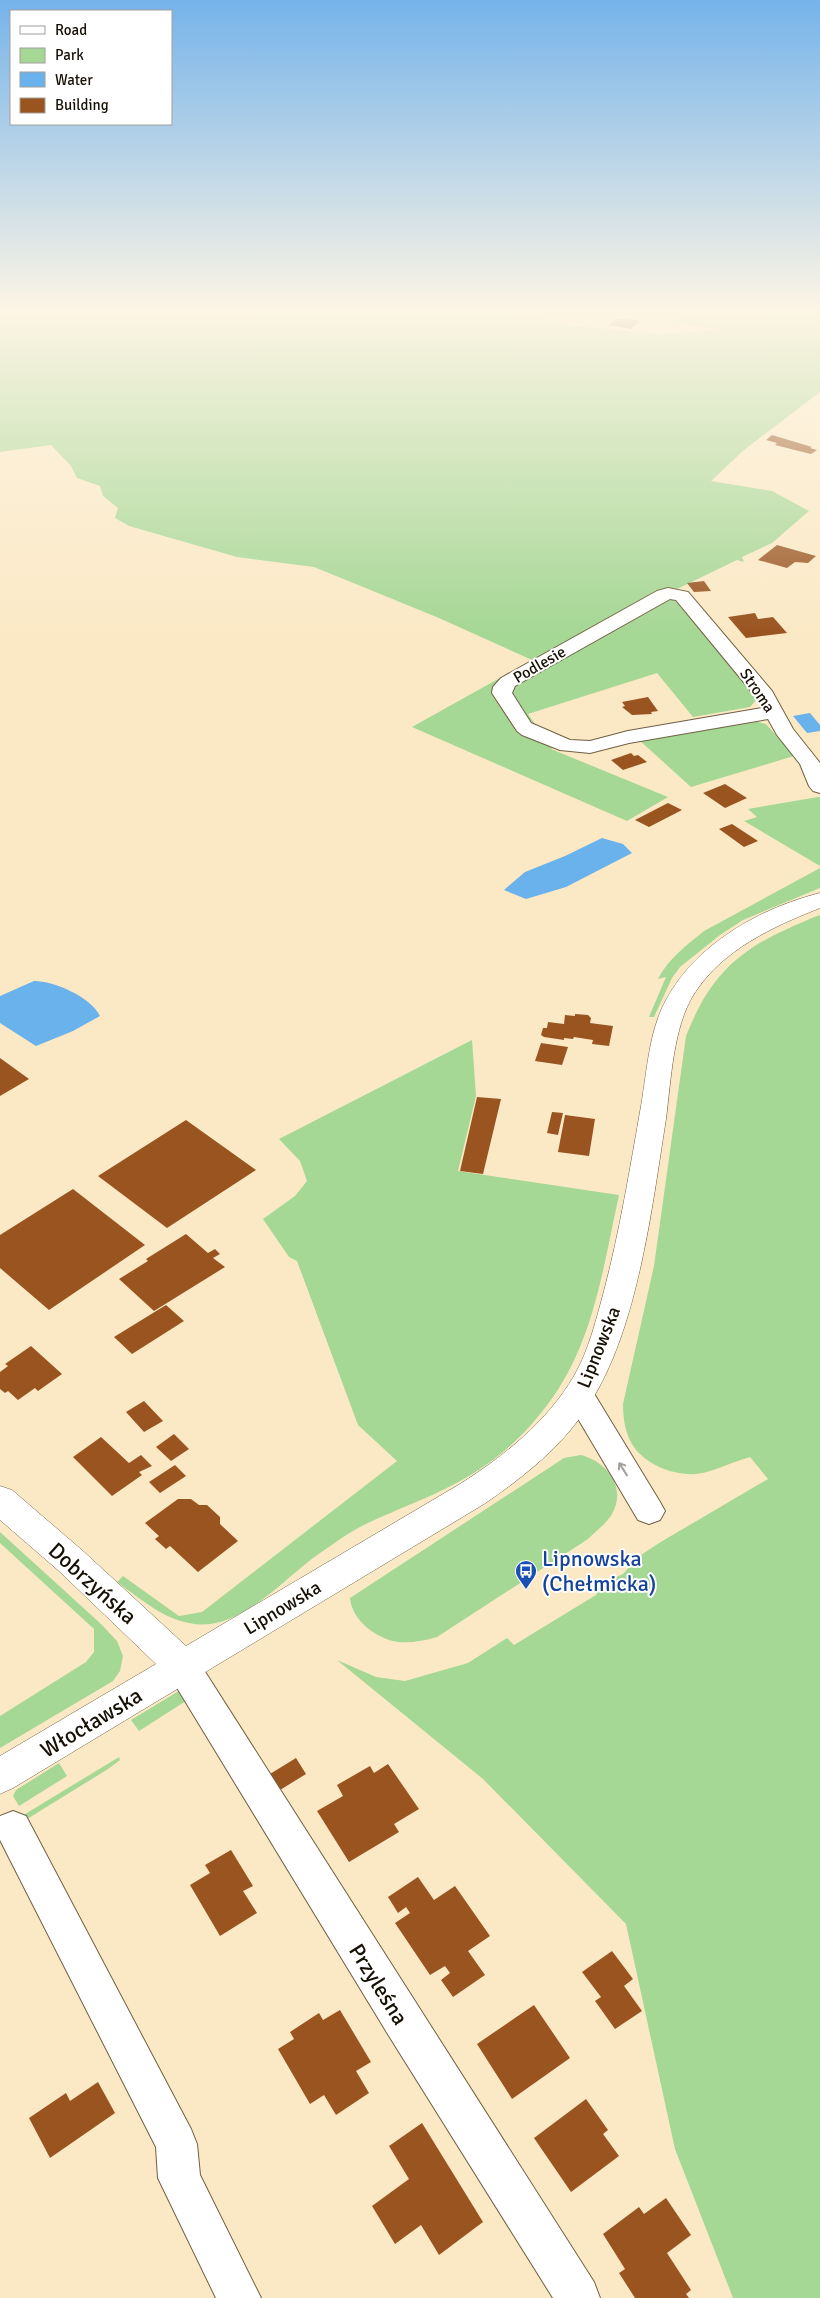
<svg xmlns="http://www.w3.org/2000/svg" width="820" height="2298" font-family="Signika,sans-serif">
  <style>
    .green { fill: #a5d795 }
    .water { fill: #69b2ec }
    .building { fill: #995420 }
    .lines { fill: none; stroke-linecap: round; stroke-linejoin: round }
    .street-casing { stroke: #706042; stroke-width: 2 }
    .secondary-casing { stroke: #706042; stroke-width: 1 }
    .street { fill: #fff; fill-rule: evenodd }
    .secondary { fill: #fff; fill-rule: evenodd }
    .oneway { stroke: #a29f9b }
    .labels { text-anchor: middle; stroke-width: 4; stroke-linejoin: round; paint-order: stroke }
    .far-street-label { font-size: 16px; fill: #161005; stroke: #fff }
    .street-label { font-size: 19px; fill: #161005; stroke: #fff }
    .near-transit-label { font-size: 22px; fill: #164399; stroke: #fff; text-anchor: start }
    .near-street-label { font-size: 22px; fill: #161005; stroke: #fff }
  </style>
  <rect width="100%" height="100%" fill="#fbe9c6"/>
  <path class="green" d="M0,310H489L575,326L662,334L723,330L676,323L690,310H820V392L744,450L711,481L772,491L809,511L772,543L742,557L744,562L737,560L673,591L757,699L750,707L693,717L657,673L528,714L537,727L566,740L551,749L668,797L627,821L412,727L532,660L439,618L314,567L237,557L129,526L115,518L118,508L103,496L100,486L77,478L71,466L51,445L0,452Z
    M750,720L766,724L794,756L691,787L638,739Z
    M818,797H820V866L744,821L757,817L748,809Z
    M820,868V888L743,920L720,935L680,967L672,978L654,1017H649L666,977L658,979C668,959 687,945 704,931Z
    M820,915V2298H733L675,2149L626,1924L483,1779L337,1660L376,1677L405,1681L468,1663L507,1638L514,1645L596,1595L602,1583L623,1574L638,1557L659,1543L768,1479L750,1457C735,1461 719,1469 703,1473C679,1478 645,1466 632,1444C625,1432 623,1418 623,1404L654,1266L686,1036C707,983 732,954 785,930C796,925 808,919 820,915Z
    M472,1040L476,1096L458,1171L619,1195C603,1267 594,1343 548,1404C532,1425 512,1447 490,1462C450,1491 411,1503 368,1523C352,1530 335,1543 320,1553C288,1575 251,1619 210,1624C173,1628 145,1602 117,1582L123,1576L179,1616L202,1612L397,1461L358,1425L297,1261L289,1257L263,1219L295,1196L307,1181L300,1161L279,1139Z
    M581,1455C607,1462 627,1487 612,1514C606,1524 596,1531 588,1539L437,1637C424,1641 411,1643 398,1642C377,1639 352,1621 350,1598L564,1458Z
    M0,1532L101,1624L117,1641L123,1656L120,1671L113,1681L0,1748V1716L86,1662L94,1652V1629L0,1543Z
    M182,1689L189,1699L139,1731L131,1720Z
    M119,1757L120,1760L108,1769L19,1824L17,1819Z
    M59,1763L67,1776L19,1806L13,1796L16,1790Z"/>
  <path class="water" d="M810,713L820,725V731L807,733L793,716Z
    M602,838L623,844L632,853L566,887L526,899L504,890L525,872L565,856Z
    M34,981C54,981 91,997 100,1016L73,1031L36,1046L0,1023V996Z"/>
  <path class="building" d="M616,319H629L640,321L631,329L609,325Z
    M772,435L812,447L810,448L817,450L811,454L775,445L777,443L766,440Z
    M777,545L816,556L808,563L795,562L787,568L758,560Z
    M704,581L711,591L694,592L687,583Z
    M755,613L758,619L773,617L787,633L746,638L728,617Z
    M648,697L658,711L651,712L652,714L632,715L622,707L625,706L622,702Z
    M631,753L634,756L638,755L647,762L623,770L611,760Z
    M725,784L747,798L725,808L703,793Z
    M668,803L682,810L649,827L635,820Z
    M732,824L758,841L744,847L719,829Z
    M575,1014L588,1015L591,1018L590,1023L613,1026L609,1046L592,1044L593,1040L574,1037L573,1039L564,1038V1040L544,1037L541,1035L543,1028H547L548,1022L564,1024L565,1015L575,1016Z
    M541,1043L568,1047L562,1065L535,1061Z
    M0,1058L29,1079L0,1096Z
    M477,1097L501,1099L483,1174L460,1171Z
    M552,1112L563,1113L558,1135L547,1133Z
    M565,1115L595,1119L589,1156L558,1152Z
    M186,1120L256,1170L167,1228L98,1176Z
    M73,1189L145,1245L49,1310L0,1268V1235Z
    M186,1234L208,1253L215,1249L220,1254L213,1258L225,1267L154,1311L119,1279L148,1261L146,1259Z
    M166,1305L184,1321L132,1354L114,1337Z
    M31,1346L62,1374L38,1391L35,1388L18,1400L8,1391L5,1393L0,1389V1372L8,1366L5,1364Z
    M144,1401L163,1421L144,1432L126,1412Z
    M174,1434L189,1449L171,1461L156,1447Z
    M101,1437L129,1463L141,1455L152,1466L139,1472L142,1475L112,1496L73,1457Z
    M175,1465L186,1476L160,1493L149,1482Z
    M178,1499H191L199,1505H207L220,1517V1524L238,1541L198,1572L170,1546L166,1549L155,1539L159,1536L145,1523Z
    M296,1758L306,1774L280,1790L270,1774Z
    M388,1764L419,1809L394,1824L399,1832L349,1862L317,1811L343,1796L337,1785L370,1766L374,1773Z
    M231,1850L253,1886L243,1891L257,1913L220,1936L190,1885L210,1873L205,1865Z
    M418,1877L434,1900L455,1886L490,1936L468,1951L485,1975L453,1997L441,1980L450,1973L445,1966L430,1975L395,1923L410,1913L406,1907L398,1913L388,1897Z
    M612,1951L633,1979L624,1986L642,2011L615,2029L595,2001L601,1997L582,1972Z
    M534,2005L570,2058L512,2099L477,2044Z
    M340,2010L371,2062L356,2071L369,2093L336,2115L324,2095L310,2104L278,2049L294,2039L290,2032L319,2013L323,2020Z
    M98,2082L115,2113L50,2158L29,2118L66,2093L70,2101Z
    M586,2099L608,2130L603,2134L619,2156L571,2192L534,2138Z
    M422,2123L483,2222L439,2255L421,2225L395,2244L372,2206L409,2179L389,2146Z
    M666,2198L691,2235L667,2253L691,2290L686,2294L689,2298H635L619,2273L625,2269L603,2234L639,2207L644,2214Z"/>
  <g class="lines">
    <g class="street-casing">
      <path id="street" d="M668,588L688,592L772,691L793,729L820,763V793L813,791L809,786L800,764L777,735L768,719L629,743L590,753L560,750L522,735L517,731L492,693L493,687L501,678L657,591ZM670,599L676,600L756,697L762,708L628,731L590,741L570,740L531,723L512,693L515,686Z
        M579,1383L590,1387L660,1502L665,1511L660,1520L649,1524L638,1520L564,1395L568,1387Z
        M183,1652L195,1656L594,2282L600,2298H553L389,2036L171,1678L166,1667L171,1656Z
        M13,1811L26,1816L191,2129L197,2144L200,2175L261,2298H216L158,2178L156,2147L0,1840V1816Z"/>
    </g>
    <g class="secondary-casing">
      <path id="secondary" d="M820,893V908C772,927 722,950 694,994C673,1027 671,1081 666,1119C652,1207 638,1328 590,1403C564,1445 525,1476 484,1504L13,1788L0,1794V1756L156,1664L59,1571L0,1520V1486L12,1490L83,1551L186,1646L460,1484C504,1456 547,1422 574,1376C589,1350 596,1320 604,1291C620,1230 630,1168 641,1106C647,1071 649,1031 666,1000C696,944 760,908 820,893Z"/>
    </g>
    <use href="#street" class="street"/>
    <use href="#secondary" class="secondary"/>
  </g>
  <defs><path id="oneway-shaft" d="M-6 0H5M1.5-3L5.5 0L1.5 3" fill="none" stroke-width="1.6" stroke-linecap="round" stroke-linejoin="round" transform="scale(1.25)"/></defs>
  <use class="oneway" href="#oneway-shaft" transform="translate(623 1469) rotate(-122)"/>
  <linearGradient id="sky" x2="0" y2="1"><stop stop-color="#75b3ea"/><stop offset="0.49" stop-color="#fdf5e5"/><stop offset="1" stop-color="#fdf5e5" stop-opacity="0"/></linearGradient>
  <rect width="820" height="632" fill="url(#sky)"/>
  <defs>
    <g id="bus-pin" transform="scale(1.125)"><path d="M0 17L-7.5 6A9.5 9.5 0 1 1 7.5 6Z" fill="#1a4fb4" stroke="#fff"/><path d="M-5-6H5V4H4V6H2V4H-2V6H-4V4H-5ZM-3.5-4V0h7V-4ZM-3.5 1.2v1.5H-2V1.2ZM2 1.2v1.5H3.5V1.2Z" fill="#fff"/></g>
  </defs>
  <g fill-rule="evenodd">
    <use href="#bus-pin" x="526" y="1571"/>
  </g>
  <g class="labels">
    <g class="far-street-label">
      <text transform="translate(539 664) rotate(-30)" y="6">Podlesie</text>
      <text transform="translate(758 690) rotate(56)" y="6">Stroma</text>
    </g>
    <g class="street-label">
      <text transform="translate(598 1347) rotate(-68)" y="7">Lipnowska</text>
      <text transform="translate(282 1607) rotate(-31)" y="7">Lipnowska</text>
    </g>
    <g class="near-transit-label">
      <text x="542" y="1566">Lipnowska<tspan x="542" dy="25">(Chełmicka)</tspan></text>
    </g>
    <g class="near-street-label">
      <text transform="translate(93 1583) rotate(42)" y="8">Dobrzyńska</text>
      <text transform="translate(91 1722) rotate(-31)" y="8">Włocławska</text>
      <text transform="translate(379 1984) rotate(58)" y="8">Przyleśna</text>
    </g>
  </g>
  <rect x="10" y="10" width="162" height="115" fill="#ffffff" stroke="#a29f9b"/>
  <rect x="20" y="26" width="25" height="8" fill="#ffffff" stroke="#a29f9b"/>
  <text x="55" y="35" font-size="15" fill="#161005">Road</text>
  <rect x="20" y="48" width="25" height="15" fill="#a5d795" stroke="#a29f9b"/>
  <text x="55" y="60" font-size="15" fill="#161005">Park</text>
  <rect x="20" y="72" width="25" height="15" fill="#69b2ec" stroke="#a29f9b"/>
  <text x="55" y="85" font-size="15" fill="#161005">Water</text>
  <rect x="20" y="98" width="25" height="15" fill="#995420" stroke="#a29f9b"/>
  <text x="55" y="110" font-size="15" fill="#161005">Building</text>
</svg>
